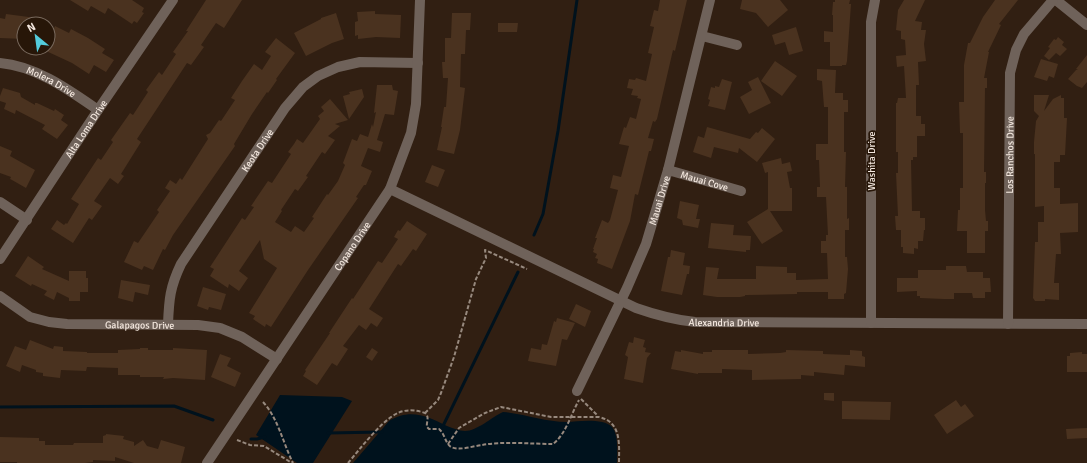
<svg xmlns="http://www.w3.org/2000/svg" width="1087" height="463" font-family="Signika,sans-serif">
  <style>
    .water { fill: #00121d }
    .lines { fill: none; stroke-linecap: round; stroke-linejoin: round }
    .stream { stroke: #00121d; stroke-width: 3 }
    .building { fill: #4a321f }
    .path { stroke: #97897e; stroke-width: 2; stroke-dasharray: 4 2; stroke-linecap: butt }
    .minor { stroke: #6f625a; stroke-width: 10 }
    .labels { text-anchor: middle; stroke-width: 3.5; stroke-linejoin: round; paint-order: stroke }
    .street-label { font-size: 10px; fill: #f4e8df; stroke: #271608 }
  </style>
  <rect width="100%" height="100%" fill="#311f12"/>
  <path class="water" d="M280,395L342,397L352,401L313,463H297L256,435Z
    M503,412C525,414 545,422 567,422C579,421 604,418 612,427C619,435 617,453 617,463H353L389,421C410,408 427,416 447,426C453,428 459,431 465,431C477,431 492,417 503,412Z"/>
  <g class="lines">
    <path class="stream" d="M534,235L543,214L558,131L577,0
      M0,407L174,406L213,420
      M443,426L518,272
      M328,433L382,432
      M251,439H257L265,437"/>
  </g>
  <path class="building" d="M70,0H132L144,8L142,12L144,13L137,23L134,21L132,24L108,8L105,14L91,6L88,11Z
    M206,0H242L224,28L216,23L201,45L204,47L191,65L187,63L137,139L141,142L121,174L124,176L118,184L110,178L94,201L102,206L92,220L89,218L73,243L51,229L57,220L64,225L66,223L67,224L79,204L71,199L98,158L101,160L113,142L111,140L130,113L133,115L148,92L146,90L159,72L162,75L176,54L173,52L188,31H186Z
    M660,0H687L675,51L673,50L657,119L655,122L653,121L648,138L654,139L651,151H649L638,195L635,194L630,221L612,269L597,263L598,259L595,258L597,254L593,252L594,249H593L597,238H595L602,220L608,223L610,220L618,190L610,188L613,175L621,177L629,146L619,144L624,127L626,128L630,117L636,119L641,99L637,98L638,96L631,95L633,89L627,88L629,79L635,80L636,78L646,81L652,54L648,53L654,27L650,26L654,10L658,11Z
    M742,0H780L788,10L768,27L756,13L740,9Z
    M835,0H850L849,4H851L847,61L846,65H842V66H830V42H824V31L833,32V15H832L833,2H835Z
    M904,0H925L915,21L922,22L921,30H926L924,44L926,61L918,62L919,85H916V116H921V124H925V136H917V157H913V160H911L912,211H920V218H925V230H924L923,241H918V249L914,248V254L903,253V247H901V230H896L895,216H898L896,173H898V152H896V103H897L898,98H906L904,66L897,67L896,56L906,55L905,40L901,39V31L896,30L898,10Z
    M995,0H1018L999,24L1001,25L988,52H989L984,78H987V88H985L984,172H986V183H985V210L986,221H988V231H985V253H967V231H957L958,210H960V188H963V133H960L959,102H964V65L968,43H970L983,17Z
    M375,11V14L401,15L400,38L376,37L358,39V35L355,36V22L358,21L357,12Z
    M336,13L344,39L332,43L306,56L294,33L321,19V18Z
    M452,13H471L470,30H466L465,54H461L460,87L465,88L460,130L454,154L437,150L442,127H441L444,107H446L448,78H443L442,62H445V38H451Z
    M6,14L44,19L43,24H24V39L0,38V18L5,19Z
    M498,23H518L517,32H498Z
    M55,26L69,33L71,29L88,38L105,49L102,53L114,60L106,72L94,65L89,74L72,63L44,50L45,48H48V31L52,33Z
    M796,27L803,51L789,55L785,42L775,45L772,35Z
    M1058,37L1064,42L1062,45L1067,49L1060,56L1056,53L1049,60L1044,56L1050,48L1048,47L1054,39L1056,40Z
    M276,38L295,53L276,79L277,80L268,93L267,92L252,114L234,144L235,146L173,235L165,250L163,249L153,270L144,266L142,270L124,262L134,241L138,243L159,212L157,210L170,191L165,188L170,180L176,184L180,178L182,180L208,139L206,135L210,133L219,120L221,121L235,100L231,98L242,81L254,64L262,70L271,56L265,52Z
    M1087,55V82L1082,88L1077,86L1068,79L1076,70H1078L1076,69Z
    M1041,59L1058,64L1054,78L1049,76L1047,81L1034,77Z
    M775,61L797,76L782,96L761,81Z
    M817,69L836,70L835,93H843V100H848V112H844V152H846L845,187H847V219L849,218V230H845V257H847L848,269L846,293L844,294V299H828V292H797V294L745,295V296L740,297H717L703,295L706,267L719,268L717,279H756V266L787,267V273H796V280L828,279L827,253H821V241H826V235H828L826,197H817V187H820L819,160H816V144H828V107H824L822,81L817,80Z
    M758,77L771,103L749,114L740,97L752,90L748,82Z
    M722,79L732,82L725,110L708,106L710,100L708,99L711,87L715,88V86L719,87Z
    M377,85H392L393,90L398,91L394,115L385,114L377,140L383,142L380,152L368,148L361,166L372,171L366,185H364L356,197L358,198L308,270L271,327L266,324L265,327L253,319L255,316L249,313L277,268L264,259L260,240L239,271L248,278L239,291L229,284L228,288L210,276L214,269L210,267L242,218L245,220L254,207L251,206L268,181L272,183L291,154L288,152L294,144L297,139L303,143L320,119L318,116L324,111L321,107L330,99L348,120L335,124L340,126L328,136L335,140L325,154L322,152L306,176L308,177L298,191L295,189L281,210L282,211L275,222L291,232L295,226L304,232L314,218L312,217L327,194L328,195L338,181L345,165L343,163L352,139L357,141L360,134L368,137L372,124L373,127L376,112L374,113Z
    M3,88L20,93L21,97L35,105V103H37L54,111L55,109L64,115L61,120L68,125L57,139L42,129L45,125L16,110L15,114L4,109L6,103L0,101V96Z
    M362,89L364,97L349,119L343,96L350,94L349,92Z
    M1034,95H1049L1044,111L1053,99L1061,95V98H1064V118H1067L1065,155H1060V162H1054V188H1060V204L1078,203V232L1060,233L1061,254H1056L1054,283H1059V300L1045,299V301H1035L1033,298L1035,242H1038V222H1044V206L1035,207V154H1034V142L1036,121L1039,116L1034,111Z
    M707,127L750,139L756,132L758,133L762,128L775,139L757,162L739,148L738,153L714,147L711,158L693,152L698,136L704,138Z
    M0,146L12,151L10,156L35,170L26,188L12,180L10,179L11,177L0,173Z
    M781,158L782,164L790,162L792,171L787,172L790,188H792V211H770L783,231L762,244L747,222L768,209V172L765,173L762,163Z
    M432,165L445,170L438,187L425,182Z
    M680,201L699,205L696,219H700L698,228L683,225L682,220L677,218Z
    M407,221L427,234L416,251L413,249L401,266L398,264L369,309L383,318L377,327L371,323L366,330L359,325L343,346L348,349L337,366L332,363L317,385L303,376L306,371L305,370L330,333H329L352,298L353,299L378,261L382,263L398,239L394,237L398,230L400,231Z
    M711,223L734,225L733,235L751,236L750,250H746V252L708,248Z
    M671,250L685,253L683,265L690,266L689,274H687L682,295L661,291L668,257H670Z
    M28,256L44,267L42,269L69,281V271H86V278H88V292H80V301H69V298L57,292L54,300L44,295L47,291L32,284L31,286L15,276Z
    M946,266H966L967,272H983V278H990L991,292H985V298H973L972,293H954V299H944L920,298V296H917V291L897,292V278H918V270H946Z
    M121,280L150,285L148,295L135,292L133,302L118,298Z
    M203,287L226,294L221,310L209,307L208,310L197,306Z
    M576,304L591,311L585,327L569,319Z
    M557,318L575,323L567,340L562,339L556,366L528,361L531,348L541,350L542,344L547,345L554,321L556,322Z
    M634,337L645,340L643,347L646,348L645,352L651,353L647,358L643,383L624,379L628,357L625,355L629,342L633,343Z
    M30,340L53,349L54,346L63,347V351L87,352V353H118V350L140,349V348H148V350H173V348L207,350L205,380L173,378L163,379L164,377H140V375H118V368L87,367L86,371L61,370L60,378L43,376V373L36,372V370L22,365L20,372L6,366L15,346L26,350Z
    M372,348L378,352L372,361L366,357Z
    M681,350L703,354V352H712V350H748V354L780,353L786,352V350L823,351V354L850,355V350L862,351V356L865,357V367L845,365L844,375L814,372V376L801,375V379L752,380V370L722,369V373H698V374L671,369L675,351L681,352Z
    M1082,352V354H1087V372H1067V356H1070V353Z
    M220,354L231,358L227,366L241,373L235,387L211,377Z
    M824,393H834V401L824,400Z
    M956,400L961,407L965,404L974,416L947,434L934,415Z
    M842,401L891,402L890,420L842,419Z
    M1087,428V438L1067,439L1066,429Z
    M106,434L124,436L123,439L134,442V446L143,440L147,446L158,449L161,440L185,447L181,463H134L115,457V461L93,460V462L85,463H17V462H0V437L39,438V441H45V445H73L74,443H103V436L106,435Z"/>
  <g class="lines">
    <path class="path" d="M581,399L598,416
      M263,402C278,418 283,443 293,463
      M425,413L438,400L441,393L454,357L476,279L486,258L485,250L527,269
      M237,440L250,445L264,446L292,463
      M448,444L459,428L485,413L501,407L551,417H599C622,422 619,445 619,463
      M348,463C360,449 382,420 398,413C406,409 417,410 425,413C430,417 426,422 427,427L429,429H439C445,434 445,443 451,447C460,451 473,446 482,445C504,441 531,444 553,444C566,434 571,414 579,400"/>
    <g class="minor">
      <path d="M1056,0L1087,25"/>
      <path d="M702,36L737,45"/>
      <path id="s1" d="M0,63C36,66 69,90 98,110"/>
      <path id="s2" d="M668,170L741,191"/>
      <path id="s3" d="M390,189L636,308C656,315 675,320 695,322L1087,324"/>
      <path d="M0,202L27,220"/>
      <path id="s4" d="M0,259L98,110L173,0"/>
      <path id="s5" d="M0,296L30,317L49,322L67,324L198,325L220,328L242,337L277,359"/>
      <path d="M871,323V22L875,0"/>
      <path id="s6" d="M168,324C169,299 170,287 181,264L285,108L303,87L318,76L338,67L360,62L418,63"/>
      <path id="s7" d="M1008,324L1010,73L1016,50L1024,34L1053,0"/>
      <path id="s8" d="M577,391L627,288L646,244L668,170L710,0"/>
      <path id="s9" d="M207,463L390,189L411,133L416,104L420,0"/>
    </g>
  </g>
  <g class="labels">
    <g class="street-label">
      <text dy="4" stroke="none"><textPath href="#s1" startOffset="55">Molera Drive</textPath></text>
      <text dy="4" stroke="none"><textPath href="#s4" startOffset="156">Alta Loma Drive</textPath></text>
      <text dy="4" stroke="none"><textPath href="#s6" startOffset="199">Keota Drive</textPath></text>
      <text dy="4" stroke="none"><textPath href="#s7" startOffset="169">Los Ranchos Drive</textPath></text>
      <text transform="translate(871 161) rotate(-90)" y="4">Washita Drive</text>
      <text dy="4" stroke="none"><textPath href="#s2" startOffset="38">Mauai Cove</textPath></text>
      <text dy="4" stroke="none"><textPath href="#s8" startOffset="208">Mauai Drive</textPath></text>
      <text dy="4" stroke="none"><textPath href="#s9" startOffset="261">Copano Drive</textPath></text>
      <text dy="4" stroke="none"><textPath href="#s3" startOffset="363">Alexandria Drive</textPath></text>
      <text dy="4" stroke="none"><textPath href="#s5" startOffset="147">Galapagos Drive</textPath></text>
    </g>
  </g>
  <g transform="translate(36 36) rotate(331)"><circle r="19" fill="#271608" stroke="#796a5e"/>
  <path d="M0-3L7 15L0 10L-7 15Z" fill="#53cbdb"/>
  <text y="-6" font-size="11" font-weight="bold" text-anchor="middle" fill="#f4e8df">N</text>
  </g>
</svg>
